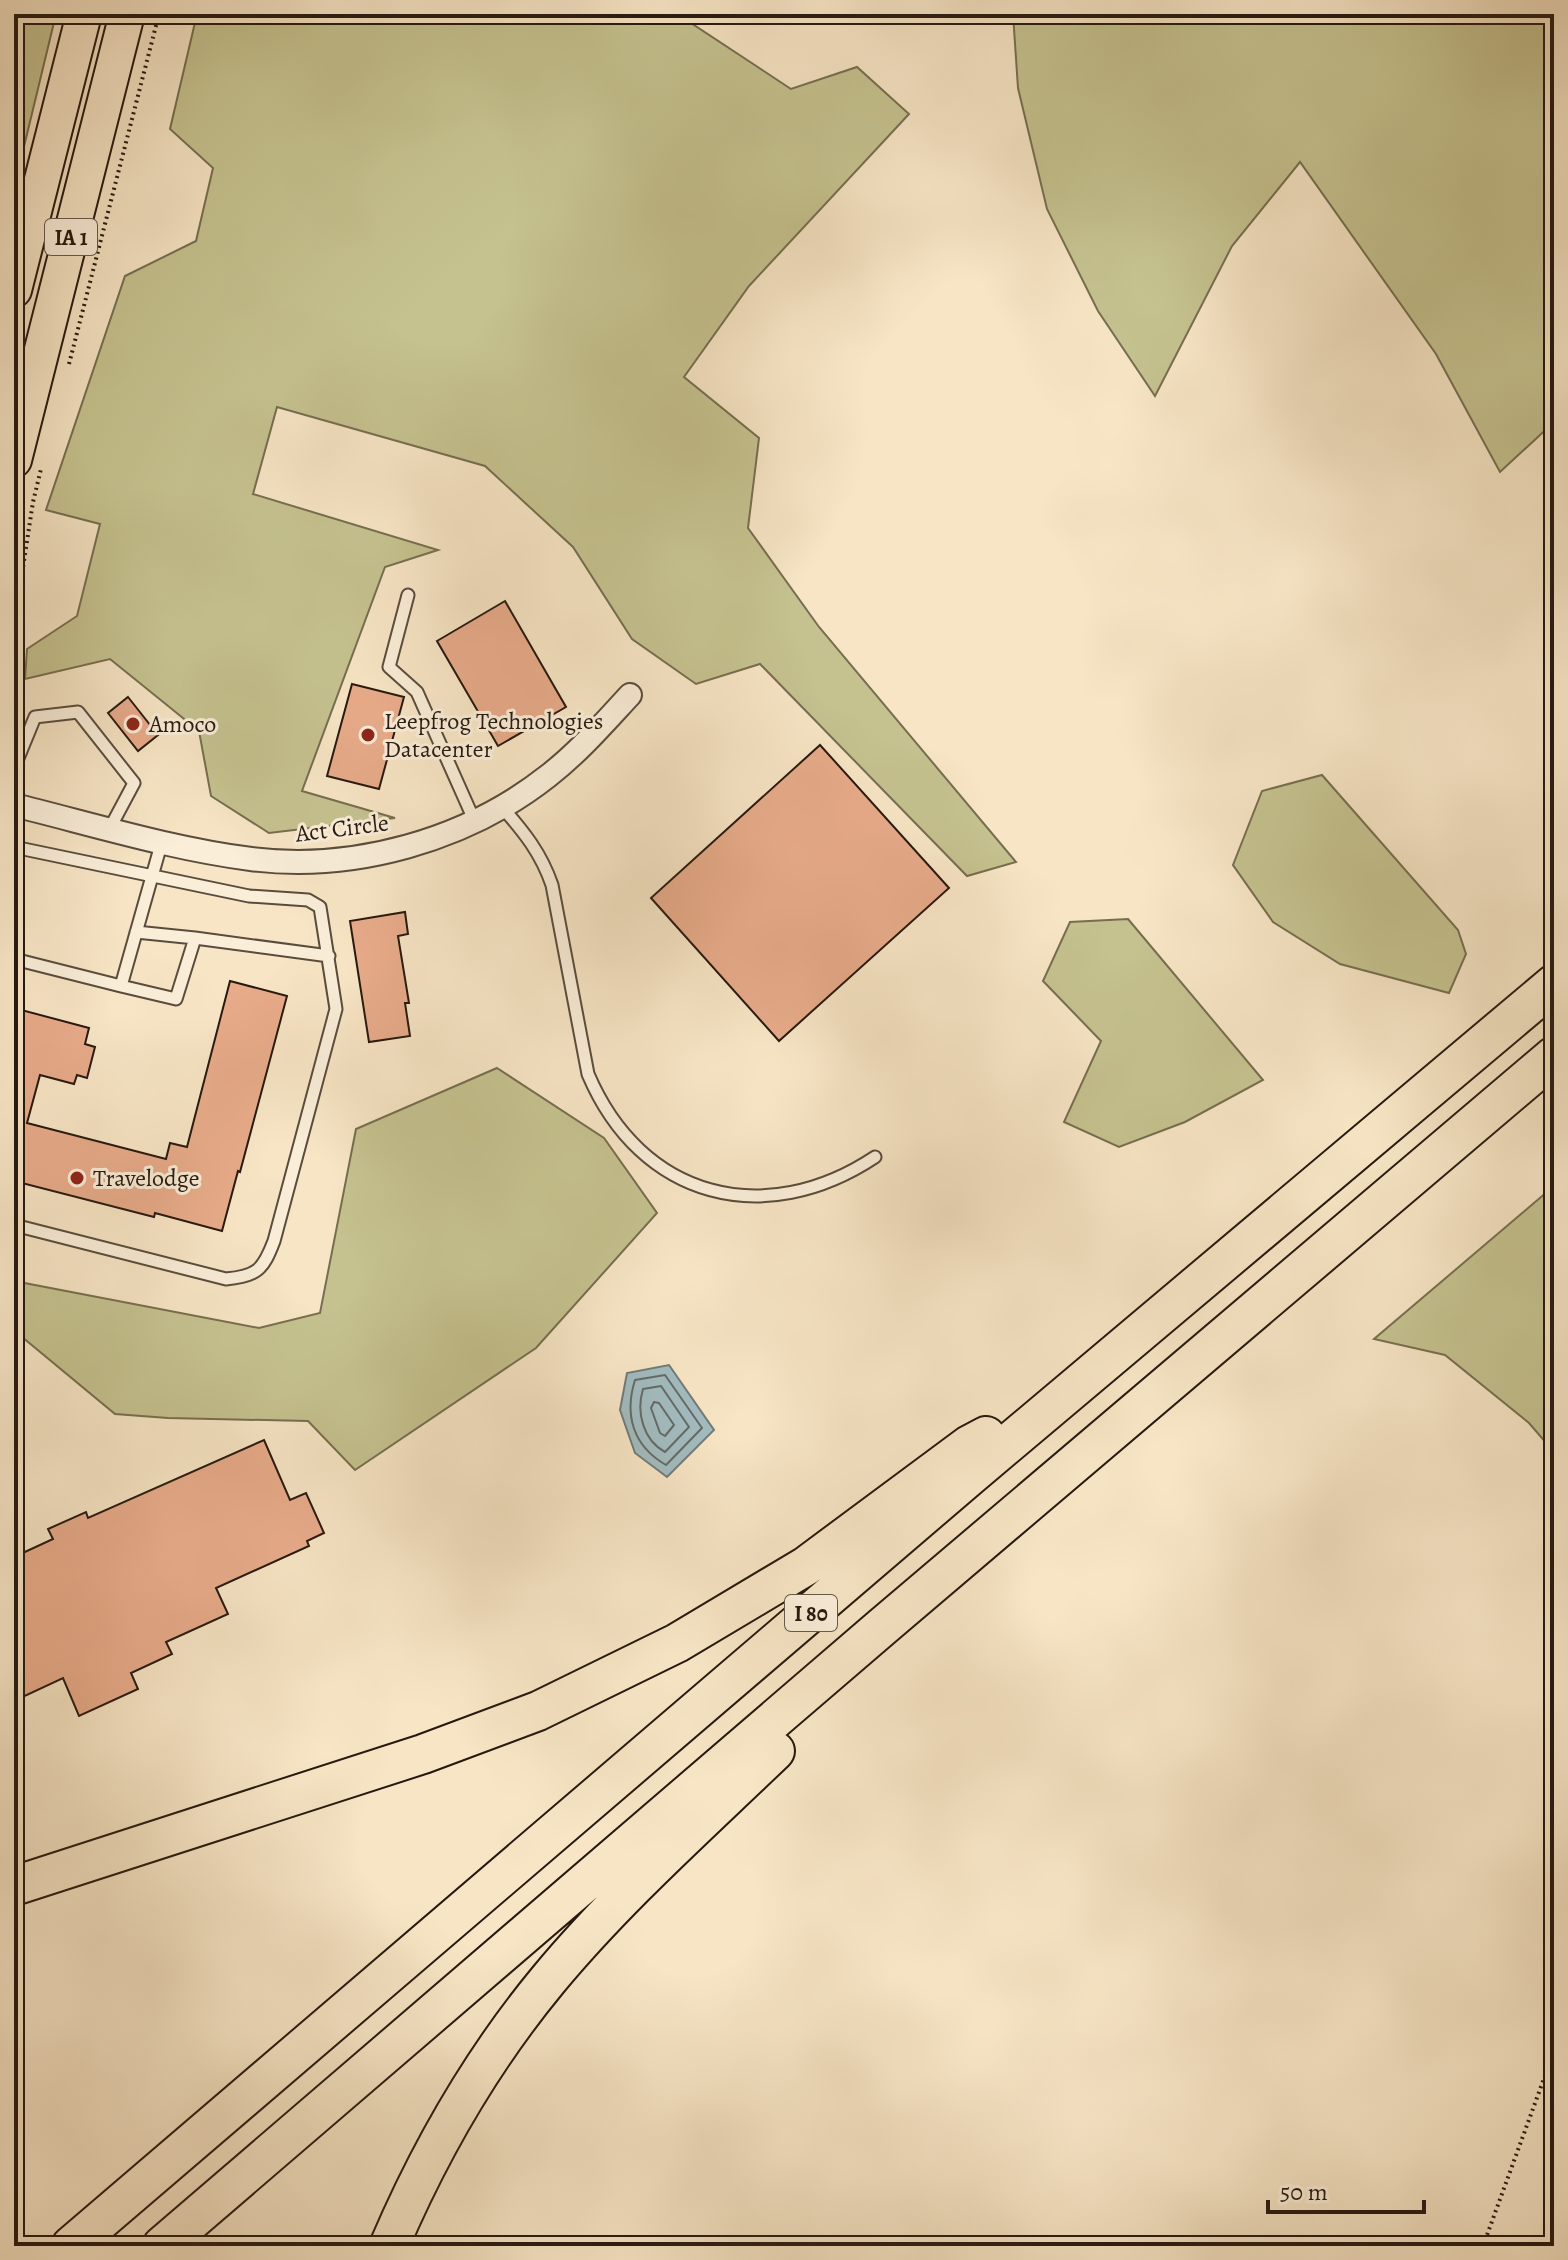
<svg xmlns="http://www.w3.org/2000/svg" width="1568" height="2260" font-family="Alegreya,serif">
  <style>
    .green { fill: #c5c28f; stroke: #766e50; stroke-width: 2 }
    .water { fill: #a2bcc0; stroke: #707b7a; stroke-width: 2 }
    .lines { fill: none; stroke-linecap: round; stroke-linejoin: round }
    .shore { stroke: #646a68; stroke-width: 2 }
    .building { fill: #e8ab8a; stroke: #261910; stroke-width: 2 }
    .lane-casing { stroke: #5a4c3d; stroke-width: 15 }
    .street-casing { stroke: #5a4c3d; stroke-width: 26 }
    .primary-casing { stroke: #261910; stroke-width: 38 }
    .highway-casing { stroke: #261910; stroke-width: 42 }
    .path { stroke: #261910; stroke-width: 4; stroke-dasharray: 2 4; stroke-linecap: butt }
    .lane { stroke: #faeed9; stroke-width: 11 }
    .street { stroke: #faeed9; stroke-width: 22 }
    .primary { stroke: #f7e5c5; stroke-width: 34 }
    .highway { stroke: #f7e5c5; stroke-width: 38 }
    .poi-dot { fill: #8f2418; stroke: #faeed9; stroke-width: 3 }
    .labels { text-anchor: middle; stroke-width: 6; stroke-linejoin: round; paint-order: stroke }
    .shield { fill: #faeed9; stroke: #66594c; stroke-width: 2 }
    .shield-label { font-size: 22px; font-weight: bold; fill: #261910 }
    .poi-label { font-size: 24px; fill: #261910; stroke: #faeed9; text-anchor: start }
    .street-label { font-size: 24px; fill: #261910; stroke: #faeed9 }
  </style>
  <rect width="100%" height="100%" fill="#f7e5c5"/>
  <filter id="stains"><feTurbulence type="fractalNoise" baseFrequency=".0025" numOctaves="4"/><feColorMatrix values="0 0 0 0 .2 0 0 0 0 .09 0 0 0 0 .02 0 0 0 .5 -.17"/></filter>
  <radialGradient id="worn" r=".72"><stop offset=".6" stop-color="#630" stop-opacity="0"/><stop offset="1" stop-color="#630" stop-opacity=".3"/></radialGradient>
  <path class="green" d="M14,14H56L14,188Z
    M197,14H681L682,17L791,89L857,67L909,114L749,286L684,377L759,438L748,528L819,627L1016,862L967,876L760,664L696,684L632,639L573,547L485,466L277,407L253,494L438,550L385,567L302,791L395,818L269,833L211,796L199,731L110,659L25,679L27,649L77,616L100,524L46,510L125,276L196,241L213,168L170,129Z
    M1013,14H1554V422L1500,472L1436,354L1300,162L1232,246L1155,396L1098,311L1047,209L1018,88Z
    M1322,775L1458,930L1466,954L1449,993L1340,964L1273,922L1233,865L1262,791Z
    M1128,919L1263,1080L1185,1122L1119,1147L1064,1122L1101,1041L1043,981L1070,922Z
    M497,1068L604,1138L657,1213L536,1348L355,1470L308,1421L168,1418L115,1414L16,1332L14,1281L259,1328L320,1313L356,1129Z
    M1554,1186V1452L1529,1423L1445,1355L1374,1339Z"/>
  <path class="water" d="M669,1365L714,1430L667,1477L635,1453L620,1410L627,1373Z"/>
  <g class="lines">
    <path class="shore" d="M665,1375L702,1428L666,1465C633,1446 624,1415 635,1380Z
      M661,1386L689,1427L665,1452C643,1440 636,1412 643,1389Z
      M654,1402L659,1403L674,1425L665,1436L660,1433L651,1408Z"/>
  </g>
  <path class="building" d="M505,601L566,707L498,746L437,641Z
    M352,684L404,697L379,789L327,776Z
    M128,697L158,735L138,751L108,713Z
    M820,745L949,888L779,1041L651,898Z
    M405,912L408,934L398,936L409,1003H405L410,1036L369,1042L350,921Z
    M230,981L287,996L240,1172L238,1171L222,1231L155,1213L154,1217L14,1181V1008L89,1028L85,1044L95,1047L87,1078L77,1075L74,1084L40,1075L27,1123L166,1159L170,1143L187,1147Z
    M264,1440L290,1500L306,1493L324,1533L307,1541L309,1546L216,1588L228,1614L166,1642L172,1654L131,1673L138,1689L79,1716L63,1678L14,1701V1557L53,1539L48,1529L86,1512L88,1518Z"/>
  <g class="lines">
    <g class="lane-casing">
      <path id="lane" d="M408,595L389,667L417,692L475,822
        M14,768L35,717L78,712L134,783L110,828
        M502,807C524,832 541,853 552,885L588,1074C641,1199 765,1230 875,1157
        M14,847L249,896L308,900L320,907L336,1009L274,1241C263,1270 257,1276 226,1279L18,1226L14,1228
        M195,938L329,956
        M14,959L121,986L162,841
        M121,986L176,999L195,938L136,932"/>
    </g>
    <g class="street-casing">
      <path id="street" d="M14,805C91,824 172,849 251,859C354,872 467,840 548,776C579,752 604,723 630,695"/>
    </g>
    <g class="primary-casing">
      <path id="primary" d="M14,290L84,14
        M14,460L127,14"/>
    </g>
    <g class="highway-casing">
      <path id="highway" d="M14,1886L423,1754L538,1711L677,1643L806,1566L969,1445L986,1436
        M71,2246L971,1475L1554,984
        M162,2246L882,1627L1554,1056
        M389,2246C430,2150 481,2061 548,1980C616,1898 697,1826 775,1751"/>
    </g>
    <path class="path" d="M69,364L159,14
      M14,626L33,502L41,469
      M1483,2246L1554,2051"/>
    <use href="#lane" class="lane"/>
    <use href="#street" class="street"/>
    <use href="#primary" class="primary"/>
    <use href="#highway" class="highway"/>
  </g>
  <g class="poi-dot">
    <circle cx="133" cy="724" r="8"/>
    <circle cx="368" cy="735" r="8"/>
    <circle cx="77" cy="1178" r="8"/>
  </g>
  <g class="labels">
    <g class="shield">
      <rect x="45" y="219" width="52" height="36" rx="6"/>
      <rect x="785" y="1595" width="52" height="36" rx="6"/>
    </g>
    <g class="shield-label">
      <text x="71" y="245">IA 1</text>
      <text x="811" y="1621">I 80</text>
    </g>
    <g class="poi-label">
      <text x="384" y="729">Leepfrog Technologies<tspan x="384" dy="28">Datacenter</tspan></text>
      <text x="149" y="732">Amoco</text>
      <text x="93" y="1186">Travelodge</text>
    </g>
    <g class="street-label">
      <text transform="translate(342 828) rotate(-7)" y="8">Act Circle</text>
    </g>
  </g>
  <rect width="1568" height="2260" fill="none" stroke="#f7e5c5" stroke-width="48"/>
  <rect x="16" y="16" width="1536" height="2228" fill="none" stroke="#261910" stroke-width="4"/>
  <rect x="24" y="24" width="1520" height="2212" fill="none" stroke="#261910" stroke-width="2"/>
  <path d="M1268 2200v12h156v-12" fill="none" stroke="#261910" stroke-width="4"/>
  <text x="1280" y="2200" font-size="24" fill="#261910" stroke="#faeed9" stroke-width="6" paint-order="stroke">50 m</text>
  <rect width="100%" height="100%" filter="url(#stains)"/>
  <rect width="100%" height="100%" fill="url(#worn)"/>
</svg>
